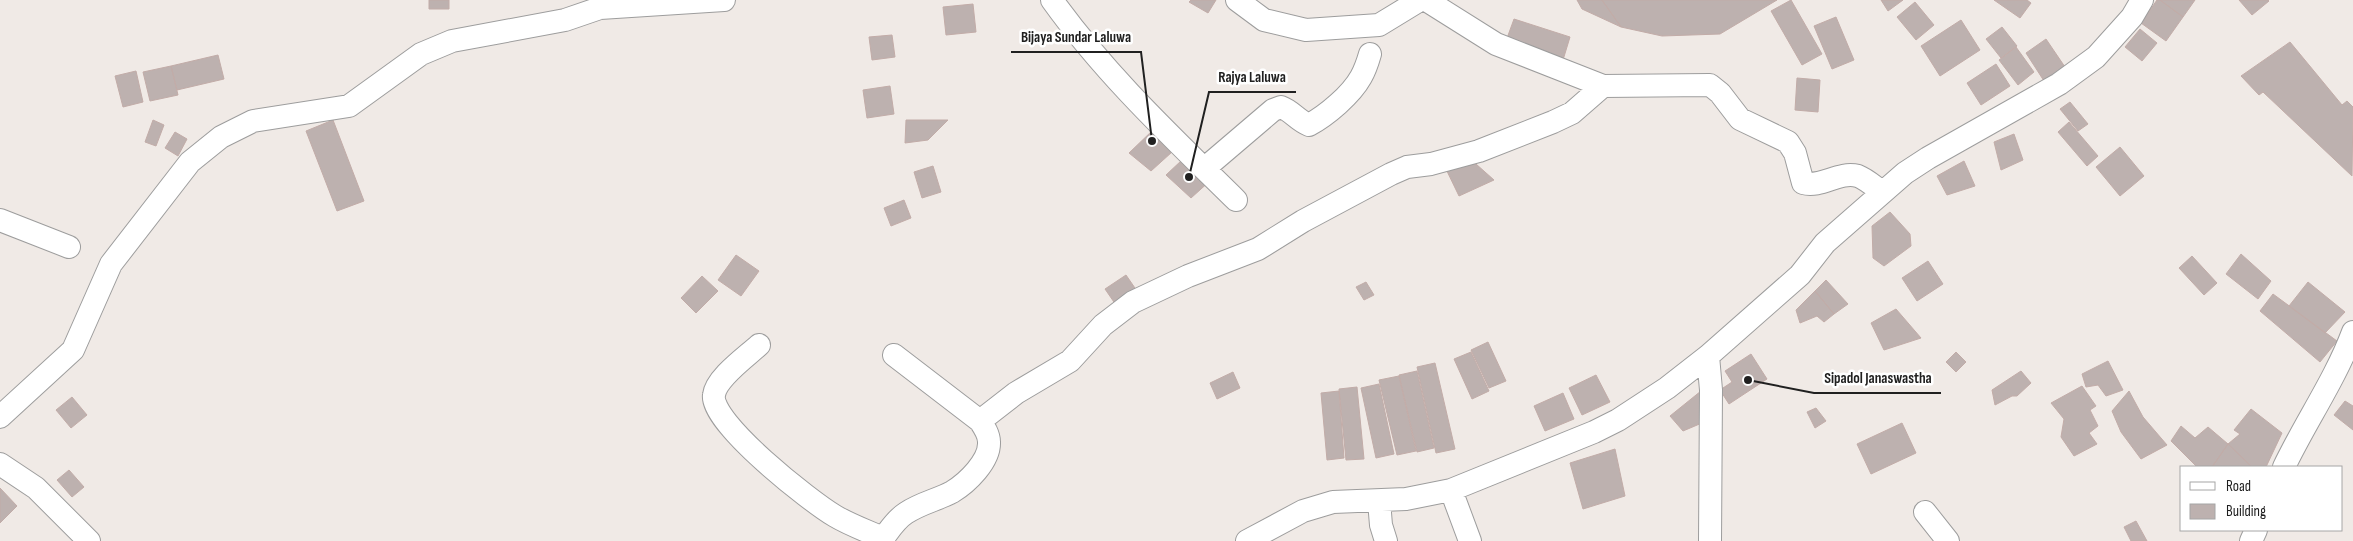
<svg xmlns="http://www.w3.org/2000/svg" width="2353" height="541" font-family="'Sofia Sans Condensed',sans-serif">
  <style>
    .building { fill: #bdb1af; stroke: #c2aca8 }
    .lines { fill: none; stroke-linecap: round; stroke-linejoin: round }
    .street-casing { stroke: #9d9d9d; stroke-width: 24 }
    .street { stroke: #fff; stroke-width: 22 }
    .leader { fill: none; stroke: #202020; stroke-width: 2 }
    .callout-dot { fill: #202020; stroke: #fff; stroke-width: 2 }
    .callout-label { font-size: 15px; text-anchor: middle; font-weight: bold; fill: #202020; stroke: #fff; stroke-width: 5; stroke-linejoin: round; paint-order: stroke }
  </style>
  <rect width="100%" height="100%" fill="#f0eae6"/>
  <path class="building" d="M429,0H449V9H429Z
    M1191,0H1216L1208,13L1189,2Z
    M1577,0H1602L1621,27L1582,9Z
    M1602,0H1777L1720,34L1662,36L1621,27Z
    M1791,0L1822,54L1802,65L1771,11Z
    M1881,0H1903L1888,11Z
    M1994,0H2027L2031,3L2020,18Z
    M2157,0H2160L2183,17L2166,41L2141,23Z
    M2160,0H2195L2183,17Z
    M2239,0H2268L2269,1L2252,15Z
    M1915,2L1934,25L1916,40L1897,17Z
    M973,4L976,32L946,35L943,7Z
    M1836,17L1854,60L1832,69L1814,26Z
    M1514,19L1570,37L1563,60L1506,41Z
    M1961,20L1980,50L1940,76L1921,46Z
    M2002,27L2017,46L2001,58L1986,39Z
    M2140,29L2157,43L2142,61L2125,47Z
    M892,35L895,57L872,60L869,37Z
    M2046,39L2065,67L2044,81L2026,53Z
    M2290,42L2342,105L2347,101L2353,107L2352,176L2263,92L2259,95L2241,76Z
    M2016,47L2034,72L2018,85L1999,60Z
    M218,55L224,79L177,90L171,66Z
    M1996,64L2010,86L1981,105L1967,83Z
    M171,66L178,95L150,101L143,72Z
    M136,71L143,102L123,107L115,76Z
    M1797,78L1820,80L1818,112L1795,110Z
    M890,86L894,114L867,118L863,90Z
    M2070,102L2088,124L2078,131L2060,109Z
    M153,120L164,125L156,146L145,142Z
    M333,120L364,201L337,211L306,131Z
    M906,120H948L928,140L905,143Z
    M2069,122L2098,156L2087,166L2058,132Z
    M1153,130L1172,152L1151,171L1129,153Z
    M175,132L187,139L178,156L165,148Z
    M2014,134L2023,160L2001,170L1994,142Z
    M2120,147L2144,176L2120,196L2096,167Z
    M1182,160L1211,180L1191,198L1166,175Z
    M1964,161L1975,186L1947,195L1937,176Z
    M1476,164L1494,180L1459,196L1445,167Z
    M933,166L941,192L922,198L914,172Z
    M904,200L911,218L891,226L884,208Z
    M1890,212L1910,234L1911,246L1884,266L1873,258L1872,226Z
    M2241,254L2271,281L2258,299L2226,274Z
    M736,255L759,271L741,296L718,280Z
    M2192,256L2217,283L2204,295L2179,268Z
    M1928,261L1943,284L1917,301L1902,278Z
    M1126,275L1137,291L1116,305L1105,289Z
    M702,276L718,291L696,313L681,298Z
    M1826,280L1848,304L1834,314L1815,291Z
    M1366,282L1374,295L1364,300L1356,287Z
    M2308,282L2345,312L2325,333L2289,306Z
    M1815,291L1834,314L1824,322L1817,316L1800,323L1796,310Z
    M2273,294L2337,341L2320,362L2260,311Z
    M1896,309L1921,338L1884,350L1871,323Z
    M1488,342L1506,381L1489,388L1471,350Z
    M1471,352L1489,391L1472,399L1454,359Z
    M1956,352L1966,362L1956,372L1946,362Z
    M1751,354L1767,379L1729,404L1720,390L1732,382L1725,371Z
    M2108,361L2123,390L2106,396L2098,385L2086,387L2082,374Z
    M1435,363L1455,449L1436,453L1417,367Z
    M1417,371L1434,448L1417,452L1399,375Z
    M2021,371L2031,383L2017,396H2012L1995,405L1992,390Z
    M1233,372L1240,388L1217,399L1210,383Z
    M1596,375L1610,402L1582,415L1569,388Z
    M1399,376L1416,451L1397,455L1379,380Z
    M1379,384L1394,454L1376,458L1361,388Z
    M2082,386L2096,406L2090,410L2098,426L2089,433L2097,444L2074,456L2061,437L2064,419L2051,403Z
    M1357,387L1364,459L1346,460L1339,389Z
    M1339,391L1344,458L1327,460L1321,393Z
    M1701,391L1709,420L1683,431L1670,416Z
    M2129,391L2143,417L2167,445L2141,459L2121,432L2112,411Z
    M1563,393L1574,419L1545,431L1534,406Z
    M72,397L87,415L71,428L56,410Z
    M2345,401L2353,406V430L2334,415Z
    M1816,408L1826,421L1815,428L1807,412Z
    M2251,409L2282,433L2266,467H2252L2228,444L2240,434L2234,430Z
    M1902,423L1916,453L1871,474L1857,444Z
    M2181,426L2195,438L2208,427L2228,444L2212,467H2197L2171,441Z
    M2228,444L2252,467H2212Z
    M1615,449L1625,496L1583,509L1570,463Z
    M69,470L84,487L72,497L57,480Z
    M0,488L17,506L0,523Z
    M2136,521L2147,541H2131L2124,527Z"/>
  <g class="lines">
    <g class="street-casing">
      <path id="street" d="M1052,0C1105,74 1171,136 1236,200
        M1237,0L1264,20L1306,30L1379,25L1420,0
        M1426,0L1496,44L1603,86L1710,85L1720,93L1740,119L1788,142L1795,153L1803,183C1822,188 1838,171 1858,176C1866,179 1875,187 1882,192
        M1205,168L1273,110L1281,107C1292,111 1297,120 1309,125C1327,115 1351,95 1361,77C1365,70 1368,61 1370,54
        M0,220L69,247
        M759,345C746,357 716,378 714,395C709,422 811,502 835,516C850,525 867,531 883,538
        M1708,356L1711,390L1710,541
        M0,417L73,350L111,264L190,162L221,137L253,121L349,106L421,54L452,41L565,20L600,8L724,0
        M980,421L1016,393L1070,361L1103,325L1133,302L1188,276L1258,249L1303,221L1391,174L1407,167L1431,164L1479,151L1553,122L1572,113L1603,86
        M0,464L36,488L89,541
        M2284,467C2306,421 2335,380 2353,332
        M1451,490L1470,541
        M1379,501L1381,525L1386,541
        M1925,512L1948,541
        M881,541C889,531 895,520 906,513C921,503 937,500 952,492C967,483 990,461 989,442C989,434 984,427 980,421L894,355
        M1247,541L1303,511L1333,502L1406,499L1451,490L1594,432L1618,420L1667,388L1708,356L1800,275L1825,243L1905,173L1928,158L2059,84L2096,57L2132,17L2142,0
        M2251,541L2256,530"/>
    </g>
    <use href="#street" class="street"/>
  </g>
  <path class="leader" d="M1152 141L1141 52H1011M1189 177L1209 92H1296M1748 380L1814 393H1941"/>
  <g class="callout-dot">
    <circle cx="1152" cy="141" r="5"/>
    <circle cx="1189" cy="177" r="5"/>
    <circle cx="1748" cy="380" r="5"/>
  </g>
  <g class="callout-label">
    <text x="1076" y="42">Bijaya Sundar Laluwa</text>
    <text x="1252" y="82">Rajya Laluwa</text>
    <text x="1878" y="383">Sipadol Janaswastha</text>
  </g>
  <rect x="2180" y="466" width="162" height="65" fill="#ffffff" stroke="#a6a6a6"/>
  <rect x="2190" y="482" width="25" height="8" fill="#ffffff" stroke="#a6a6a6"/>
  <text x="2226" y="491" font-size="15" fill="#202020">Road</text>
  <rect x="2190" y="504" width="25" height="15" fill="#bdb1af" stroke="#a6a6a6"/>
  <text x="2226" y="516" font-size="15" fill="#202020">Building</text>
</svg>
